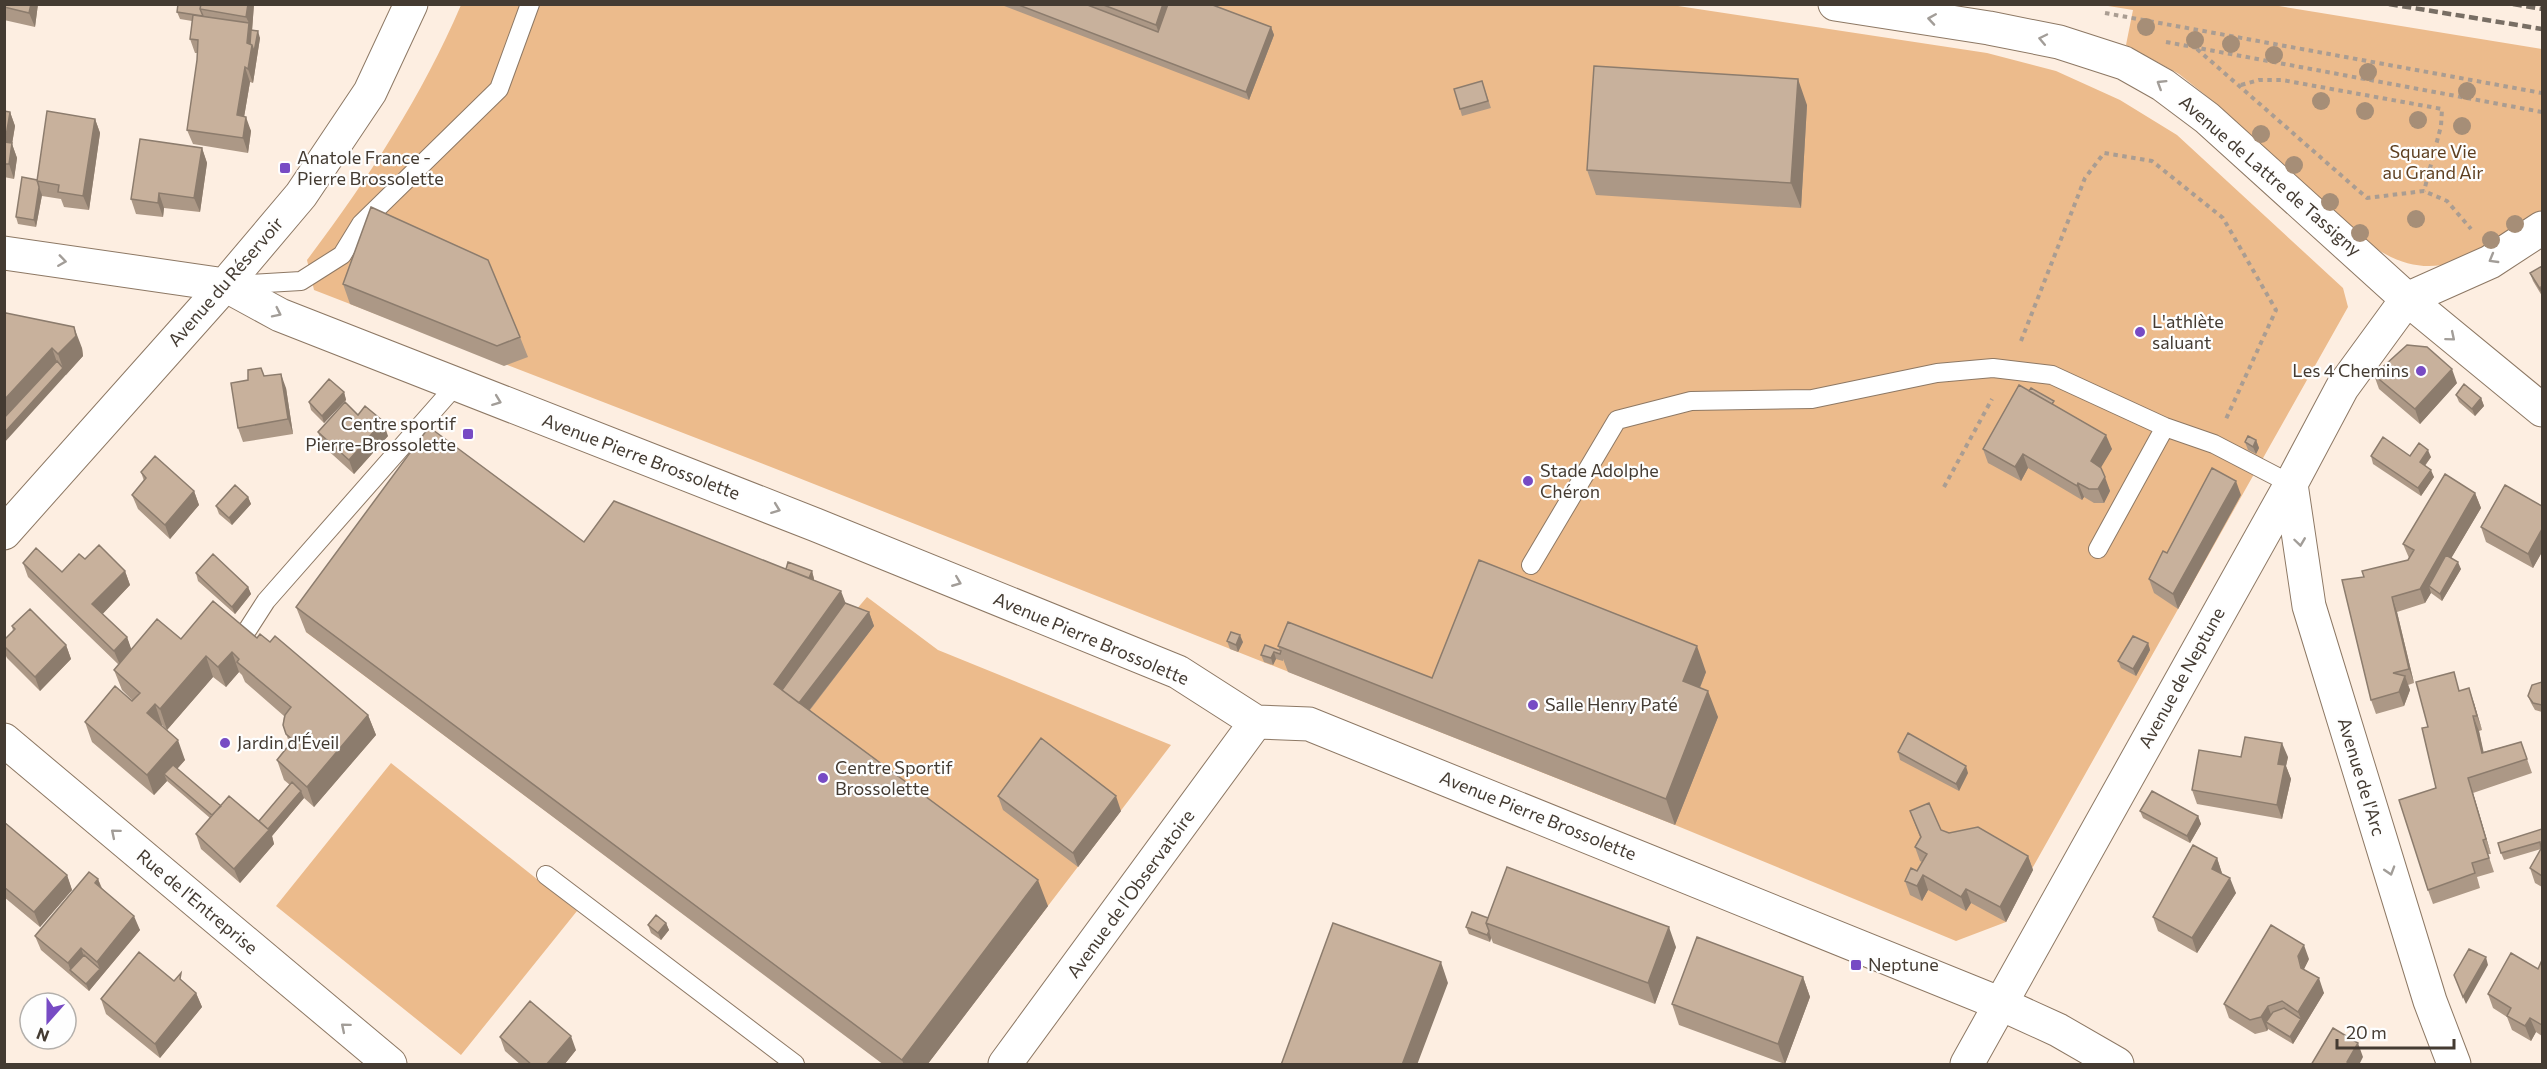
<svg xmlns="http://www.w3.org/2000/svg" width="2547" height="1069" font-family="Commissioner,sans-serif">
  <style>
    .green { fill: #ecbb8c }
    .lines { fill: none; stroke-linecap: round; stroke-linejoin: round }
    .lane-casing { stroke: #8d7864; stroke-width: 20 }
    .street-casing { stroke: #8d7864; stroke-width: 35 }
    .secondary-casing { stroke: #8d7864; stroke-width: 35 }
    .path { stroke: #aa9d92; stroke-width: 4; stroke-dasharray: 4.5 4.5; stroke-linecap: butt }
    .lane { stroke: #fff; stroke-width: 18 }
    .street { stroke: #fff; stroke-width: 33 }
    .secondary { stroke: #fff; stroke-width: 33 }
    .rail { stroke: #786e64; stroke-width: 4.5; stroke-dasharray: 9 4.5; stroke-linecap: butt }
    .tree { fill: #a68e77 }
    .wall { fill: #ac9886; fill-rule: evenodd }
    .shaded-wall { fill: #8c7c6d }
    .building { fill: #c8b19c; stroke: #8c7c6d; stroke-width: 1.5 }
    .oneway { stroke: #a29d98 }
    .poi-dot { fill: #774bc4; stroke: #fefefe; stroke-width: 2 }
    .labels { text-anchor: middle; stroke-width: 4.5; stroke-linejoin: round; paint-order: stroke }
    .park-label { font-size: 18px; fill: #5e3f20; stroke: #fefefe }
    .poi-label { font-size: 18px; fill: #443b32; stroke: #fefefe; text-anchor: start }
    .street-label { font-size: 18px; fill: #443b32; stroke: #fefefe }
  </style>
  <rect width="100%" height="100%" fill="#fdeee1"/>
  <path class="green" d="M1665,4L1987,53L2056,71L2120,100L2177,135L2343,288L2348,307L2029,874L2006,922L1956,941L1675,825L771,467L314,290L307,260C367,181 422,96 461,5Z
    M2102,5H2273L2542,49V211C2487,248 2439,292 2374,247L2219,106L2179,74L2126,45L2133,10Z
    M593,567L850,617L867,597L938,650L1171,745L927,1064H884L306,632Z
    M391,763L577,911L461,1055L276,906Z"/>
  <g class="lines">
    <g class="lane-casing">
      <path id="lane" d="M233,285L301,281L342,255L361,224L499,89L530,4
        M2098,549L2165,427
        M1531,565L1617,420L1691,401L1812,399L1937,373L1993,368L2052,375L2165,427L2214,444L2291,484
        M248,629L266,601L456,385
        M546,875L795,1064"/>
    </g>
    <g class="street-casing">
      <path id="street" d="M1835,4L1989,28L2059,42L2124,63L2163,85L2207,118L2407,299L2542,410
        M2291,484L2309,606L2430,1001L2454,1064
        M4,533L225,285
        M4,740L390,1064
        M1005,1064L1256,722
        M1967,1064L2291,484L2342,388L2407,299L2490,262L2542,228"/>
    </g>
    <g class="secondary-casing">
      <path id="secondary" d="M4,253L225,285L280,315L816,525L1178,672L1256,722L1309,724L2001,1004L2058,1030L2117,1064
        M225,285L301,195L370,92L411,4"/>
    </g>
    <path class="path" d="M2105,13L2542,93
      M2166,42L2542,112
      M2197,49L2367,198L2424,191L2447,201L2471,229
      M2241,85L2259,80H2282L2442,109L2441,126L2424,191
      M2021,341L2085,178L2104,153L2152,161L2223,218L2276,310L2226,419
      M1944,487L1992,399"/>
    <use href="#lane" class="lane"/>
    <use href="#street" class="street"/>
    <use href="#secondary" class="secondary"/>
    <path class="rail" d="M2389,4L2542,29
      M2513,4L2542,9"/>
  </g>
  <g class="tree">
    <circle cx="2146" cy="27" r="9"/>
    <circle cx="2195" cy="40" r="9"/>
    <circle cx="2231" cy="44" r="9"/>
    <circle cx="2274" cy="55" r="9"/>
    <circle cx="2368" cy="72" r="9"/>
    <circle cx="2467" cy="91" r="9"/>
    <circle cx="2321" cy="101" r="9"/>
    <circle cx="2365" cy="111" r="9"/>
    <circle cx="2418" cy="120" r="9"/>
    <circle cx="2462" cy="126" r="9"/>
    <circle cx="2261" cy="134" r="9"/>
    <circle cx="2294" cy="165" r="9"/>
    <circle cx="2330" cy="202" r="9"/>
    <circle cx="2416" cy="219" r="9"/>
    <circle cx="2515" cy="224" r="9"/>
    <circle cx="2360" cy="233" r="9"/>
    <circle cx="2491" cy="240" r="9"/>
  </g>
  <path class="wall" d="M4,4H38L35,27L4,20Z
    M254,4L252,30L260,38L253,83L250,82L244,117L251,131L248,153L193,144L187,130L198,53H195L190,39L192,21L180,19L177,12Z
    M999,4H1210L1271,27L1274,35L1249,100Z
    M1482,81L1491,108L1462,116L1460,109Z
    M1807,105L1801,208L1596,195L1587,170Z
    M4,111L10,112L15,126L12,144L17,158L14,179L4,177Z
    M95,119L100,133L89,210L64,207L61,199L42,196V195L36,227L18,224L16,217L37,180Z
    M202,148L207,163L200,212L164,208L163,217L136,214L131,199Z
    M2542,266V296L2533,281L2530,273Z
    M343,284L520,337L528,357L504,366L350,304Z
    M4,315L82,348L83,356L66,375Z
    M261,368L264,376L286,388L293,434L243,442L238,428L248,380Z
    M2374,375L2457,383L2420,424L2379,389Z
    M344,392L346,400L324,423L311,410L309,402Z
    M2456,395L2481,398L2484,406L2475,416L2459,402Z
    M2056,406L2112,449L2100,468L2110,491L2104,503H2094L2084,497L2082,500L2028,468L2021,481L1988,463L1983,449Z
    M358,415L388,436L354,474L323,446L318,432Z
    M2256,440L2259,448L2256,454L2248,450L2245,442Z
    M2371,456H2410L2431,457L2425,466L2434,477L2421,496L2373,464Z
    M141,472L194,491L199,505L170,539L138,509L132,495L144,481Z
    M2475,493L2481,508L2451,558L2461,569L2442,601L2431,593L2425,603L2397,612L2414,683L2408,685L2410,690L2404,706L2376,714L2371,700L2364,577L2408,560L2409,558L2403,544Z
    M2241,495L2178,609L2154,593L2149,579L2167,553Z
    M248,497L251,504L232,525L219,514L216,506Z
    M2542,506V552L2533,568L2486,542L2481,527Z
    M85,559L125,571L130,585L102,614L127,637L131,650L181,639L257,638L368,715L376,735L314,807L304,798L272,836L274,844L240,883L201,849L196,834L210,818L167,781L154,795L92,742L85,722L133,701L122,690L114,670L119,665L28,577L23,563L62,572ZM239,672L242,675L245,682L284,716L283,725L290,745L277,760L284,780L290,785L259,821L221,806L177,769L185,760L161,726L162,725L167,730L213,677L226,687Z
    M786,569L812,571L814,579V580L845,603L869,612L874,626L810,710L1048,906L927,1065H884L306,632L296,607Z
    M196,573L248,587L251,594L235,614L198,581Z
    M12,626L66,645L71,659L40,691L7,658L4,652V640L13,631Z
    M1227,641L1243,642L1238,652L1230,649Z
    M2148,643L2150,650L2136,676L2121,668L2118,661Z
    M1278,646L1432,678L1706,672L1700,688L1718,717L1675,825L1288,672L1283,659V661L1276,659L1273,665L1264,662L1261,655L1280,651Z
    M2542,682V712L2535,710L2531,703L2528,696Z
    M2460,690L2474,703L2482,730L2479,731L2483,752L2521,742L2532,773L2473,793L2491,854H2488L2494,872L2477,877L2480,888L2433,904L2428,890L2436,788Z
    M1898,752L1968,773L1959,791L1900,760Z
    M2241,757H2288L2286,766L2291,779L2282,819L2197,804L2192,790Z
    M998,796L1121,811L1078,867L1003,810Z
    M1910,811L1941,830L1949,833L2028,856L2033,870L2006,922L1971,903L1966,911L1928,890L1922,901L1910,895L1905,881L1917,871L1922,862L1920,861L1915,847L1920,837Z
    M2140,811L2198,816L2201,824L2190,843L2143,818Z
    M4,822L67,875L72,890L40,927L4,897Z
    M2542,829V887L2535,883L2530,868L2541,849L2504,860L2501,853Z
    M2217,858L2222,874L2236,893L2197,953L2158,931L2153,917Z
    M98,879L102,888L140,930L89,991L41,950L35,936Z
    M1488,918L1676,947L1655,1004L1493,943L1491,938L1490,942L1469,934L1466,927Z
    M666,923L669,930L661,940L651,933L648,925Z
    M2309,959L2304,969L2324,993L2293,1044L2268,1029L2267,1031L2255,1034L2229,1018L2224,1004Z
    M2542,960V1036L2536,1032L2531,1041L2512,1030L2507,1017L2493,1008L2488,994L2538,969Z
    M1803,977L1810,997L1785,1064L1679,1025L1672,1004Z
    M174,981L184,982L196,993L202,1007L160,1058L106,1014L101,999Z
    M500,1037L576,1050L564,1065H521L505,1051Z"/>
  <path class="shaded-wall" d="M31,4H38L35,27L29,13Z
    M248,4H254L252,31H258L260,38L253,83L248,69L247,43L249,23L246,17Z
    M1163,4H1174L1161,39L1156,25Z
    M1271,27L1274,35L1249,100L1246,92Z
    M245,67L250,82L242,129L237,115Z
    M1798,79L1807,105L1801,208L1791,183Z
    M10,112L15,126L12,144L17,158L14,179L9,164L5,142Z
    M246,117L251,131L248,153L243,138Z
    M95,119L100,133L89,210L83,196Z
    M202,148L207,163L200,212L194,198Z
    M39,187L42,195L36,227L34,220Z
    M159,193L164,208L163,217L158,203Z
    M74,327L82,348L83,356L4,443V433L63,368L58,354Z
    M52,348L59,368L4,429V400Z
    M2452,369L2457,383L2420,424L2415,409Z
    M281,374L286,388L293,434L288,419Z
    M344,392L346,400L324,423L322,416Z
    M2481,398L2484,406L2475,416L2472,409Z
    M383,421L388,436L354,474L349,460Z
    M2106,435L2112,449L2096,476L2091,461Z
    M2256,440L2259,448L2256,454L2253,447Z
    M2428,450L2431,457L2422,469L2420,462Z
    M2023,454L2028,468L2021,481L2015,467Z
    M2431,470L2434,477L2421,496L2418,488Z
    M2105,477L2110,491L2104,503L2098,489Z
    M2236,481L2241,495L2178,609L2173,594Z
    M2078,483L2084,497L2082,500L2077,486Z
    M194,491L199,505L170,539L165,525Z
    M2475,493L2481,508L2433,589L2429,586L2431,593L2425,603L2420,589Z
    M248,497L251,504L232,525L229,518Z
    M2542,529V552L2533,568L2528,554Z
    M2458,562L2461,569L2442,601L2440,594Z
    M125,571L130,585L98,619L92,604Z
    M812,571L814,579L806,600L803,592Z
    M248,587L251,594L235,614L232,607Z
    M841,591L851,617L788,703L774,684Z
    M2392,597L2397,612L2414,683L2409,669Z
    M869,612L874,626L800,722L795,708Z
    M1240,635L1243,642L1238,652L1236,645Z
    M127,637L132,651L120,665L114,651Z
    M2148,643L2150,650L2136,676L2133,669Z
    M66,645L71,659L40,691L35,677Z
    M1697,646L1706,672L1692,707L1683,681Z
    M232,652L239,672L226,687L218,667Z
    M1274,652L1276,659L1273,665L1271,658Z
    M206,656L213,677L167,730L160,709Z
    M2405,676L2410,690L2404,706L2399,692Z
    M2469,688L2474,703L2482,730L2477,716Z
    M1708,691L1718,717L1675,825L1666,799Z
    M155,704L162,725L154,734L147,713Z
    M368,715L376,735L314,807L307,787Z
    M2473,716L2479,731L2487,767L2482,753Z
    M178,740L185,760L169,778L164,774L167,781L154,795L147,775Z
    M2282,743L2288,757L2286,766L2291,779L2282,819L2277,805L2278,764Z
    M1966,766L1968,773L1959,791L1956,784Z
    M2468,778L2473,793L2491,854L2486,839Z
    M301,791L304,798L272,836L274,844L240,883L234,869Z
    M1116,796L1121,811L1078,867L1073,853Z
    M2198,816L2201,824L2190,843L2187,836Z
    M2028,856L2033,870L2006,922L2000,907Z
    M2217,858L2222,873L2217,883L2212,869Z
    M67,875L72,890L40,927L34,912Z
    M1923,875L1928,890L1922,901L1917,886Z
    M2230,878L2236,893L2197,953L2192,938Z
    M98,879L103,893L95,883Z
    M1038,880L1048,906L927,1065H904L902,1060Z
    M1966,889L1971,903L1966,911L1961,897Z
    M134,916L140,930L89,991L86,984L100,969L97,962Z
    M666,923L669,930L661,940L658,933Z
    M1669,927L1676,947L1655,1004L1648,983Z
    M1489,931L1491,938L1490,942L1487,935Z
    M2304,945L2309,959L2303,971L2306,982L2298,956Z
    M81,948L86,962L70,970L73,977L68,963Z
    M2486,957L2488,965L2466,1004L2463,997Z
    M1441,962L1448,983L1417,1065H1402Z
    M1803,977L1810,997L1785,1064L1778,1044Z
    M2319,978L2324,993L2293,1044L2290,1037L2301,1019L2298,1012Z
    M196,993L202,1007L160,1058L155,1044Z
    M2268,1006L2273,1020L2266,1022L2268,1029L2267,1031L2261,1017Z
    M2530,1018L2536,1032L2531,1041L2525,1026Z
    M571,1036L576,1050L564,1065H546Z
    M2358,1043L2363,1057L2359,1065H2348L2347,1062Z"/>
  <path class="building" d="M4,4H31L29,13L4,7Z
    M178,4H201L200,9L203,16L177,12Z
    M201,4H248L246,17L200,9Z
    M1016,4H1085L1158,32L1168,4H1210L1271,27L1246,92Z
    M1101,4H1163L1156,25Z
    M193,15L249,23L247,43L252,45L248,69L245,67L237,115L246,117L243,138L187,130L197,60L198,40L190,39Z
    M251,30L258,31L254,52L252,45L250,44Z
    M1594,66L1798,79L1791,183L1587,170Z
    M1482,81L1488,101L1460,109L1454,89Z
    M4,111L10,112L5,142L12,143L9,164H4Z
    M47,111L95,119L83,196L58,192L59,185L37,181Z
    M140,139L202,148L194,198L159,193L158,203L131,199Z
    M22,177L37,180L39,187L34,220L16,217Z
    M371,207L488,260L520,337L497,346L343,284Z
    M2542,266V286L2541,287L2542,292L2530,273Z
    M6,313L74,327L76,336L58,354L52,348L4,400V315Z
    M2407,345L2427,347L2452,369L2415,409L2374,375Z
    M57,361L63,368L4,433V418Z
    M261,368L264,376L281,374L288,419L238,428L231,383L248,380V370Z
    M329,379L344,392L322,416L309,402Z
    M2464,384L2481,398L2472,409L2456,395Z
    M2019,385L2106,435L2091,461L2101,468L2105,477L2098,489H2089L2078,483L2077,486L2023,454L2015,467L1983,449Z
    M2031,388L2054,401L2052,404L2029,391Z
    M345,402L358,415L365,406L383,421L349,460L318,432Z
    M429,427L584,542L614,501L841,591L774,684L1038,880L902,1060L296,607Z
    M2248,436L2256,440L2253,447L2245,442Z
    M2383,437L2410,456L2419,443L2428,450L2420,462L2431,470L2418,488L2371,456Z
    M155,456L194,491L165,525L132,495L146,478L141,472Z
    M2212,468L2236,481L2173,594L2149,579L2163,551L2167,553Z
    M2445,474L2475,493L2420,589L2392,597L2409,669L2393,673L2405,676L2399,692L2371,700L2342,580L2364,577L2362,571L2408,560L2414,550L2403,544Z
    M235,485L248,497L229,518L216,506Z
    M2505,485L2542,506V529L2528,554L2481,527Z
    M99,545L125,571L92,604L127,637L114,651L23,563L36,548L62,572L79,554L85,559Z
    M213,554L248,587L232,607L196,573Z
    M2446,555L2458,562L2440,594L2429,586Z
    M1479,560L1697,646L1683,681L1708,691L1666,799L1278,646L1288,622L1432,678Z
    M788,562L812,571L809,578L786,569Z
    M213,601L257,638L260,634L270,642L275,636L368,715L307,787L277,760L293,740L286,734L283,725L285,715L291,707L237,662L239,659L232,652L218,667L206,656L160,709L155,704L147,713L178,740L147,775L85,722L115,686L132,701L140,693L114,670L157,619L181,639Z
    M845,603L869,612L799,703L782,690Z
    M30,609L66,645L35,677L4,646V640L15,629L12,626Z
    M1231,632L1240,635L1236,645L1227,641Z
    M2133,636L2148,643L2133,669L2118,661Z
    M1265,645L1281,651L1280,654L1274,652L1271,658L1261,655Z
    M2454,672L2459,691L2469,688L2477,716H2473L2482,753L2521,742L2527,759L2468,778L2486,839L2483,840L2489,858L2472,863L2475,873L2428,890L2399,800L2436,788L2422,728L2428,727L2416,682Z
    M2542,682V705L2533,703L2528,696L2532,685Z
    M1908,733L1966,766L1956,784L1898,752Z
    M2245,737L2282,743L2278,764L2285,765L2277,805L2192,790L2199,750L2241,757Z
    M1041,738L1116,796L1073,853L998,796Z
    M173,765L221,806L212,815L164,774Z
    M292,782L301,791L268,829L259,821Z
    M2152,791L2198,816L2187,836L2140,811Z
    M229,796L269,830L234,869L196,834Z
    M1929,803L1941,830L1949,833L1978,827L2028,856L2000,907L1966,889L1961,897L1923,875L1917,886L1905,881L1911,868L1917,871L1927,854L1915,847L1921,837L1910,811Z
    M4,822L67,875L34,912L4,887Z
    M2542,829V847L2541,848L2540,842L2501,853L2498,843Z
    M2193,845L2217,858L2212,869L2230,878L2192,938L2153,917Z
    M2542,847V876L2530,868Z
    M1507,867L1669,927L1648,983L1486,923Z
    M89,872L98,879L95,883L134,916L97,962L81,948L68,963L35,936Z
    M1472,912L1488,918L1486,923L1489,931L1487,935L1466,927Z
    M656,915L666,923L658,933L648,925Z
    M1333,923L1441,962L1402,1065H1281Z
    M2271,925L2304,945L2298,956L2301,968L2319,978L2298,1012L2282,1001L2268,1006L2261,1017L2250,1020L2224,1004Z
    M1697,937L1803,977L1778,1044L1672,1004Z
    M2469,949L2486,957L2463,997L2454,975Z
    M139,952L174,981L181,973L180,979L196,993L155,1044L101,999Z
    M2511,953L2538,969L2542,960V1025L2530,1018L2525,1026L2507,1016L2511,1008L2488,994Z
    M84,955L100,969L86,984L70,970Z
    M530,1001L571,1036L546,1065H532L500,1037Z
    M2284,1008L2301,1019L2290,1037L2266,1022L2273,1012Z
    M2333,1028L2358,1043L2347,1062L2351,1065H2311Z"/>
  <defs><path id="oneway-chevron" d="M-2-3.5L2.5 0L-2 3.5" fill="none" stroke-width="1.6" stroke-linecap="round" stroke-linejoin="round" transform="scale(1.5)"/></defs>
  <g class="oneway">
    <use href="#oneway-chevron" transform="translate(1932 19) rotate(-171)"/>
    <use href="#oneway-chevron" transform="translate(2043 39) rotate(-168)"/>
    <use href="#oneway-chevron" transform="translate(2161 84) rotate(-148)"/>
    <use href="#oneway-chevron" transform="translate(2493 259) rotate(150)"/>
    <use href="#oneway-chevron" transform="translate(62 261) rotate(8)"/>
    <use href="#oneway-chevron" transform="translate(277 313) rotate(26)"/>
    <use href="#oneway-chevron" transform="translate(2451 337) rotate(40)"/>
    <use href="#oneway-chevron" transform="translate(497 401) rotate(21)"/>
    <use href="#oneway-chevron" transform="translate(776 509) rotate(21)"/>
    <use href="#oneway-chevron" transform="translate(2300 542) rotate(82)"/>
    <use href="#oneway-chevron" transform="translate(957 582) rotate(22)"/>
    <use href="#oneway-chevron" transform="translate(115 833) rotate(-140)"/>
    <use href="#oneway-chevron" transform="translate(2390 871) rotate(73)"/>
    <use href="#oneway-chevron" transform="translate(345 1027) rotate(-140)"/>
  </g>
  <g class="poi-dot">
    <rect x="279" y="162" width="12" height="12" rx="3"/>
    <circle cx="2140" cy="332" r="6"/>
    <circle cx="2421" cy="371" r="6"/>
    <rect x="462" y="428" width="12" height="12" rx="3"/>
    <circle cx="1528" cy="481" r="6"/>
    <circle cx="1533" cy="705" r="6"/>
    <circle cx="225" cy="743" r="6"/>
    <circle cx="823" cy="778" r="6"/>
    <rect x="1850" y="959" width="12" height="12" rx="3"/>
  </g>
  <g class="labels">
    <g class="park-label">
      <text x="2433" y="158">Square Vie<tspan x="2433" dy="21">au Grand Air</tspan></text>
    </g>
    <g class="poi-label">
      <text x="297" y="164">Anatole France -<tspan x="297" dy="21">Pierre Brossolette</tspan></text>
      <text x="2152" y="328">L'athlète<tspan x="2152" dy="21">saluant</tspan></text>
      <text x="2409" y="377" text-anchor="end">Les 4 Chemins</text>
      <text x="456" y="430" text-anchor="end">Centre sportif<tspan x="456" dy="21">Pierre-Brossolette</tspan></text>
      <text x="1540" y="477">Stade Adolphe<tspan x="1540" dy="21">Chéron</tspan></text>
      <text x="1545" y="711">Salle Henry Paté</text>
      <text x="237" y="749">Jardin d'Éveil</text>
      <text x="835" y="774">Centre Sportif<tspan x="835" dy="21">Brossolette</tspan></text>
      <text x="1868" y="971">Neptune</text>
    </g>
    <g class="street-label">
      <text transform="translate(2270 176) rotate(41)" y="6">Avenue de Lattre de Tassigny</text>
      <text transform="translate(226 282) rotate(-49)" y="6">Avenue du Réservoir</text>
      <text transform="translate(641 457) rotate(21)" y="6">Avenue Pierre Brossolette</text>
      <text transform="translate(1091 639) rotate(23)" y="6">Avenue Pierre Brossolette</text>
      <text transform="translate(2182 678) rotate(-61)" y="6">Avenue de Neptune</text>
      <text transform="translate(2361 777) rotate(73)" y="6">Avenue de l'Arc</text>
      <text transform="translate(1538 816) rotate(22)" y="6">Avenue Pierre Brossolette</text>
      <text transform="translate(1131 894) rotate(-54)" y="6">Avenue de l'Observatoire</text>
      <text transform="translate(197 902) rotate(40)" y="6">Rue de l'Entreprise</text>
    </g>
  </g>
  <rect width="2547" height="1069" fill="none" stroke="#443b32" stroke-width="12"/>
  <g transform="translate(48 1021) rotate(201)"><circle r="28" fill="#fefefe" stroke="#b4b0ac" stroke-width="1.5"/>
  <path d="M0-4.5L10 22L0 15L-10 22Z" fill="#774bc4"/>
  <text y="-9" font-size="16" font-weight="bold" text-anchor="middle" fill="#443b32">N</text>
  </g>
  <path d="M2337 1039v9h117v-9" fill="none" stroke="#443b32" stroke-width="3"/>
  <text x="2346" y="1039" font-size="18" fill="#443b32" stroke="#fefefe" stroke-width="4.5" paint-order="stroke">20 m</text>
</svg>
